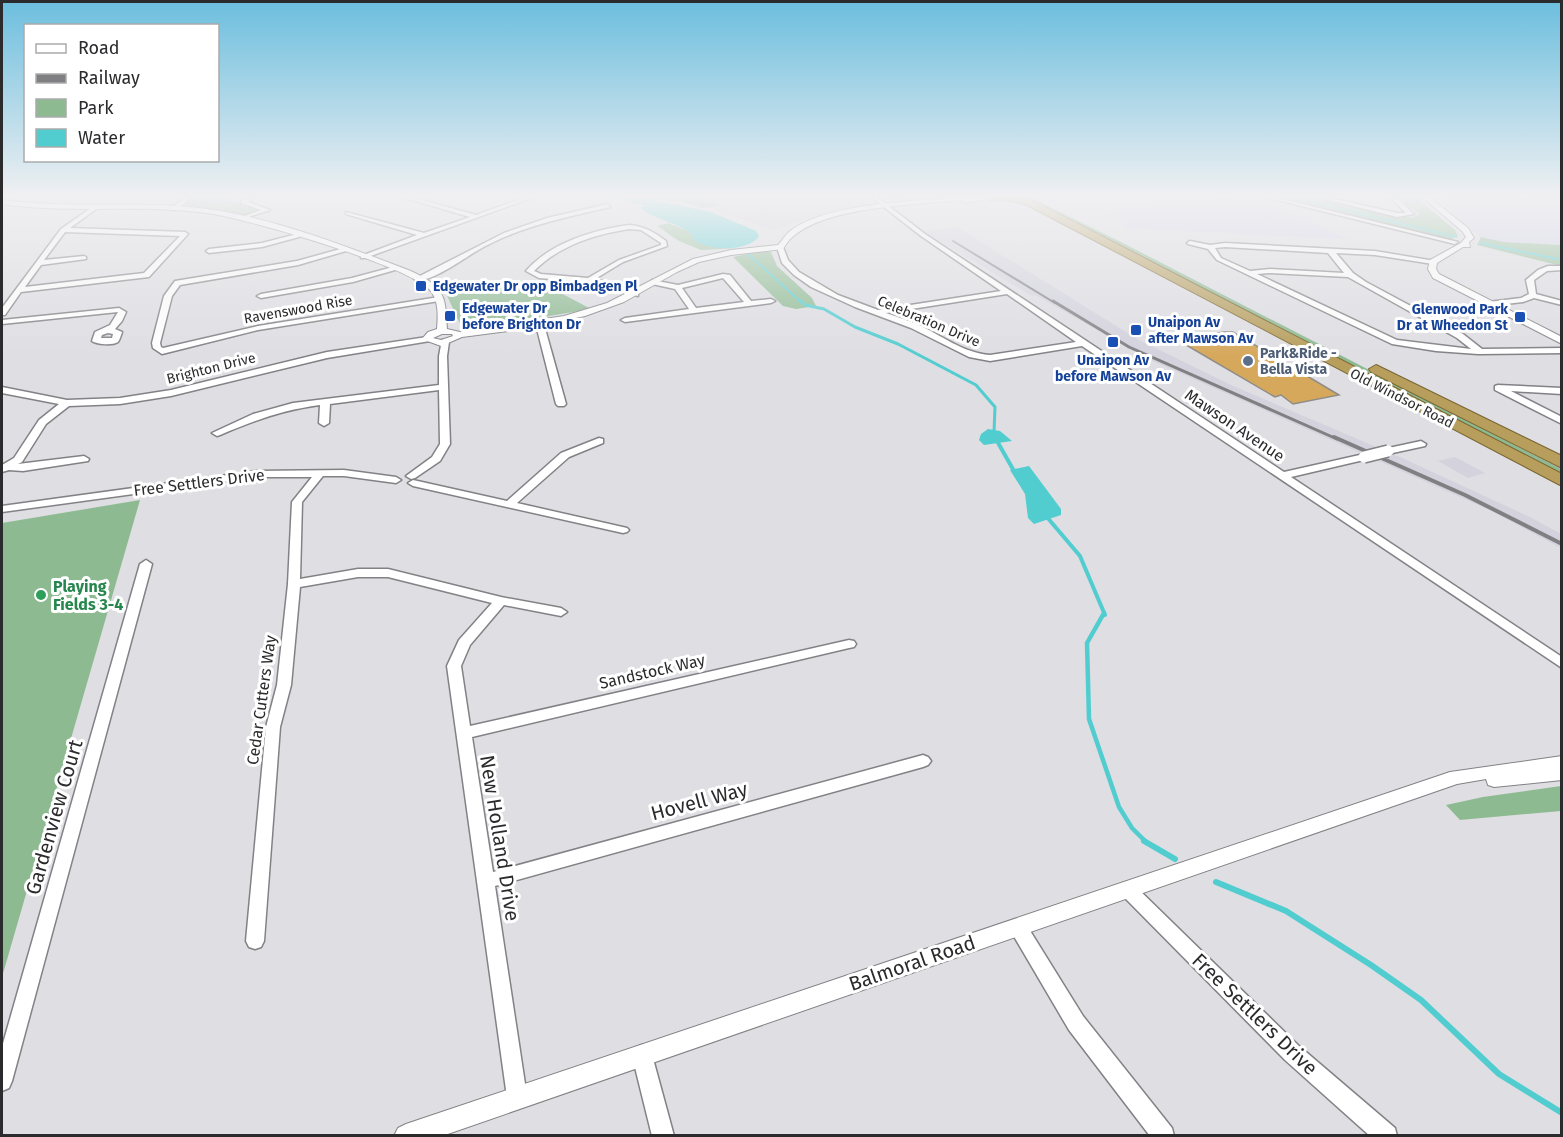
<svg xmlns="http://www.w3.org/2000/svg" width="1563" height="1137" font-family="'Fira Sans',sans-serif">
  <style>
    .built { fill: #d3d2dd }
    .education { fill: #d4d2e8 }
    .green { fill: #8eba91 }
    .water { fill: #51cdd0 }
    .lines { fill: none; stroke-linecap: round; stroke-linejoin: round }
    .stream-far4 { stroke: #51cdd0; stroke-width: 2 }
    .stream-far3 { stroke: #51cdd0; stroke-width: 3 }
    .stream-far2 { stroke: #51cdd0; stroke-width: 4 }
    .stream-far1 { stroke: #51cdd0; stroke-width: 4.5 }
    .stream { stroke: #51cdd0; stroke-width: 6 }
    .building { fill: #d6a85c; stroke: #8f8c88; stroke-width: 1.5 }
    .minor-casing { stroke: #828286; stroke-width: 3 }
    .tertiary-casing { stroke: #828286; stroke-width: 2 }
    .trunk-casing { stroke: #7a6632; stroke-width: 2 }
    .minor { fill: #fff; fill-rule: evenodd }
    .tertiary { fill: #fff; fill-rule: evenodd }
    .trunk { fill: #b79e5c; fill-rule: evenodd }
    .rail-far2 { stroke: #808083; stroke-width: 2 }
    .rail-far1 { stroke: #808083; stroke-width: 3 }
    .rail { stroke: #808083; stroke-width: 4 }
    .minor-bridge-casing { stroke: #828286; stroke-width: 14; stroke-linecap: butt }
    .minor-bridge { stroke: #fff; stroke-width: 11 }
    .transit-dot { fill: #1a4fb4; stroke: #fff; stroke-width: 2 }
    .service-dot { fill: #5c6f8a; stroke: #fff; stroke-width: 2 }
    .leisure-dot { fill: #2e9e5b; stroke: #fff; stroke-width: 2 }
    .labels { text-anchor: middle; stroke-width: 6; stroke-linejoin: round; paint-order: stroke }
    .far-transit-label { font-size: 14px; font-weight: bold; fill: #164399; stroke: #fff; text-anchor: start }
    .far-street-label { font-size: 14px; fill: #2b2b2d; stroke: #fff }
    .far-service-label { font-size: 14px; font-weight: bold; fill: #4e5e75; stroke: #fff; text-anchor: start }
    .street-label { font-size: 16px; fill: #2b2b2d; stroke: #fff }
    .leisure-label { font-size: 16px; font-weight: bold; fill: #27864d; stroke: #fff; text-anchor: start }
    .near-street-label { font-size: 20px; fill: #2b2b2d; stroke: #fff }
  </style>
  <rect width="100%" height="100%" fill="#dedee3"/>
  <path class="built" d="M681,197H949L911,201L886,198L871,200V204L866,206L824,213L772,230Z
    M957,227L1139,340L1231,385L1402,458L1530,517L1561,534V548L1492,511L1151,360L1035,295L1032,296L923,231Z
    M1455,457L1485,473L1468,478L1438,461Z"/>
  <path class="education" d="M1450,197H1561V245L1504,242L1481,237L1439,201Z
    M1231,198L1274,207L1348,239L1125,228L1122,220L1104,213L1178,203L1176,202Z"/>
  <path class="green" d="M193,197H218L264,210L247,216L184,207Z
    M655,197H689L721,205L704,208L678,201L652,200L658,198Z
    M1023,197L1038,201L1121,242L1561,469V477Z
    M1279,197H1314L1412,218L1419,214L1397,197H1416L1455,230L1458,236L1451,239Z
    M668,223L689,231L710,247L740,248L701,250L679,241L657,226Z
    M1481,237L1504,242L1561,245V266L1477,245Z
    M758,252H771L777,266L812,298L816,306L796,309L783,306L733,257Z
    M463,285L557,291L591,309L502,324L462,328L443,287Z
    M140,500L2,977V523Z
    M1561,786V811L1460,820L1446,805L1483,797Z"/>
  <path class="water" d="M618,197L660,198L653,200L711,212L756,231L759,236C749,252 708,251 694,240V236C679,222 657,221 640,208L644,205L630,203Z
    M988,429L1000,431L1012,441L984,445L979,440L981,434Z
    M1029,466L1061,509V515L1034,524L1028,518L1025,494L1010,470Z"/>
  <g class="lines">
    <path class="stream-far4" d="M1292,197L1456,237
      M1480,243L1562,260
      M748,254L802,303"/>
    <path class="stream-far3" d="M801,301L805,305L824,309L855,327L898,344L976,385L995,407L994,432"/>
    <path class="stream-far2" d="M997,441L1014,471
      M1046,516L1080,556L1105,615"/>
    <path class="stream-far1" d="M1104,613L1087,643L1089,719L1119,807L1132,828L1147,843"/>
    <path class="stream" d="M1144,841L1175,859
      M1216,882L1286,911L1371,965L1421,1000L1499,1074L1562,1113"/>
  </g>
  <path class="building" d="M1224,332H1233L1339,395L1293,404L1281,395L1275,397L1181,342L1186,341L1183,339Z"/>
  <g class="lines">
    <g class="minor-casing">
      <path id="minor" d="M186,197H192L176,210H172V208Z
        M247,197H254L248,202L270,210L242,219V217L261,210L241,203V201Z
        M402,197H411L476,215L526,197H534L365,258H361V256L417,235L346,214V212L424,233L470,217Z
        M871,197H877L925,234L1284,472L1364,454L1368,455V459L1291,477L1562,657V668L1082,346L990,361L969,357L911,328L855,307L811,287L794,275L782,263L777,247L780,245L783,247L788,260L799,272L838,295L878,310L1001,291L921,236ZM1007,294L1076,342L990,355C963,353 941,335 917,324C907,320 897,317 886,313Z
        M1265,197H1274L1458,242L1455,244Z
        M1317,197H1326L1397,213H1406L1390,197H1396L1414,214L1397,217Z
        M608,204L610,207C564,218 516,227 475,252C463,259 426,286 414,279L504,233L547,218Z
        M94,206L99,207L70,228L185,232L188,234L149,277L21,292L5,315H2V308L61,229ZM65,232L180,236L144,273L25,287L41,265L86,259V257L84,256L44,260Z
        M629,225C644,226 654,232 666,241L667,246L623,262L595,279L638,292V296L588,282L539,278L526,271C550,243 593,230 629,225ZM629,229L641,230L661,243V245L619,260L588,278L541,274L534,271C558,246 596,234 629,229Z
        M297,234L299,235V237L262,247L209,253L206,251L209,249L262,243Z
        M1190,241L1210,245L1225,243L1375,251L1435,261L1436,262L1433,264L1375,255L1336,253L1353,273L1366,282L1463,334L1482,349L1562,348V353L1478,354L1436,351L1392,344L1217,260L1208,249L1188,244L1187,243ZM1225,247L1328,253L1344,273L1270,269L1250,271L1221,258L1215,248ZM1270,273L1348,277L1457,338L1471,349L1397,340L1257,274Z
        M344,248L347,250L346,251L298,265L180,285L172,296L160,343L161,347L163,348L258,326L439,297L443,299L439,301L258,330L162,354L153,348L152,343L164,296L175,281L297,261Z
        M1548,266H1562V270L1547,271L1534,280L1536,294L1562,301V305L1534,298L1523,302L1488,306L1484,304L1488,302L1521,298L1529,294L1526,280L1538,270Z
        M393,267L397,269L395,270L353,282L261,298L257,296L261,294L352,278Z
        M723,274L730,275L751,301L771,299L775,301L771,303L625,322L621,320L625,318L689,309L675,289L652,284V280L678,285ZM723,278L744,302L696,308L682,288Z
        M119,308L126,312L122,321L115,329L122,332C122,333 119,341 118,342C112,346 96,344 92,341L95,332L110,325L118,312L2,324V320ZM108,333L113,334L112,338H101L102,335Z
        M537,323L544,325L566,404L564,406H558L556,404L536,325Z
        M427,337H430V341L327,358L171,396L120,404L69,406L46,424L22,462L18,464L84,456L89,459L88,461L23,471L9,470L2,472V465L14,458L39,420L59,404L2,393V387L67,400L120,398L171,390L327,352Z
        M442,340L449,342L447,356L450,444L440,461L415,478L411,479L406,476L432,457L440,444L439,390L330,404L329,423L324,426L319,423L320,405C283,410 255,420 220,435L217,436L212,433L253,414L293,403L439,385V356Z
        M1498,385L1562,388V394L1511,391L1562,417V424L1495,390V386Z
        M599,438L603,439V443L569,457L517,503L627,528L629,530L627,532L623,533L413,486L408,483L413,480L507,501L561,453Z
        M1421,441L1426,444L1425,446L1388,454L1383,451L1384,449Z
        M344,470L396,477L401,480L396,483L344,476H323L302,502L300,579L358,569H388L501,597L561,608L567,612L561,616L504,605L470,645L461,666L470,726L849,640L854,641L856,644L854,647L849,648L472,737L493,872L923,755L928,757L931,761L928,765L923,767L495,886L527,1097L524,1104L517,1107L510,1104L507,1097L447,666L459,640L492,603L388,577H358L300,587L291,685L280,727L264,941L261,947L255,949L249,947L246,941L266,727L277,685L288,584L292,502L312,477H257L2,512V506L257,471Z
        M146,560L152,564L12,1081L9,1088L2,1091V1047L140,564Z
        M1127,882L1133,884L1299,1046L1395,1128L1397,1136H1370L1285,1060L1121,894L1118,889L1121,884Z
        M1018,919L1024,921L1083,1016L1172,1128L1174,1136H1150L1069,1030L1012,933L1009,927L1012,921Z
        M642,1045L649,1048L652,1055L674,1136H652L632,1055L635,1048Z"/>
    </g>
    <g class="tertiary-casing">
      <path id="tertiary" d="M956,197H1000L964,203L961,200C917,205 830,206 795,235C790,238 786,244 783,249L731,255L699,262L677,272L624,302L585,316L530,328L462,337L441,346L422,339L428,332L437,329C438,317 439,300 430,290C407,265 245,218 207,213C139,204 70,214 2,204V200C70,209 139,200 207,209C263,216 329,240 382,260C399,267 422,273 435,286C447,296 446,314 447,329L460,332L564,316L607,303L693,259L731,250L778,245C782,241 785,235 790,231C827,203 910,202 956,197ZM442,334H452L453,336L441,340L433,338Z
        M1422,197H1429L1468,228L1474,238L1469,242L1470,247H1463L1437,263L1436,269L1439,274L1562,337V344L1433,278L1428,269L1430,260L1461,243L1466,237L1462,231Z
        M1562,756V780L1494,787L1488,785L1486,779L1457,784L442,1136H394L398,1128L406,1124L1450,772Z"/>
    </g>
    <g class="trunk-casing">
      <path id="trunk" d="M987,197H1026L1562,474V486L1027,205L1007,200L991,201Z
        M1376,365L1562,456V468L1371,372L1369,369Z"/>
    </g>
    <use href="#minor" class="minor"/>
    <use href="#tertiary" class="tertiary"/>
    <use href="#trunk" class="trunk"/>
    <path class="rail-far2" d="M953,241L1055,303"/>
    <path class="rail-far1" d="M1053,301L1129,347L1337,439"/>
    <path class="rail" d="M1334,437L1465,495L1562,544"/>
    <g class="minor-bridge-casing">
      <path id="minor-bridge" d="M1364,457L1388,451"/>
    </g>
    <use href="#minor-bridge" class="minor-bridge"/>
  </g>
  <linearGradient id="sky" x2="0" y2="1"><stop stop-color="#6bbede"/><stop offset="0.55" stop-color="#f0f0f2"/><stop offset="1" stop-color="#f0f0f2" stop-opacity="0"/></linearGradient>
  <rect width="1563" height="356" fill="url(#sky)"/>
  <g class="transit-dot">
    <rect x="415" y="280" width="12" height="12" rx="3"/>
    <rect x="444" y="310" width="12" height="12" rx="3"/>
    <rect x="1514" y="311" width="12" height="12" rx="3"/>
    <rect x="1130" y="324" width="12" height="12" rx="3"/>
    <rect x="1107" y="336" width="12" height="12" rx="3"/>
  </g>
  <circle class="service-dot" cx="1248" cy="361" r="6"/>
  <circle class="leisure-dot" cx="41" cy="595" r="6"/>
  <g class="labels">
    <g class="far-transit-label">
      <text x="433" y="291">Edgewater Dr opp Bimbadgen Pl</text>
      <text x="462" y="313">Edgewater Dr<tspan x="462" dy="16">before Brighton Dr</tspan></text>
      <text x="1508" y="314" text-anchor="end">Glenwood Park<tspan x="1508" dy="16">Dr at Wheedon St</tspan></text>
      <text x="1148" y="327">Unaipon Av<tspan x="1148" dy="16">after Mawson Av</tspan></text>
      <text x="1113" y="365" text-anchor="middle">Unaipon Av<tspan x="1113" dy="16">before Mawson Av</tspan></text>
    </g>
    <g class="far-street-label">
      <text transform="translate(298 309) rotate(-10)" y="5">Ravenswood Rise</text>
      <text transform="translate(929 321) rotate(23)" y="5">Celebration Drive</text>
      <text transform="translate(211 368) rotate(-14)" y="5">Brighton Drive</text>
      <text transform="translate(1402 398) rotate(27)" y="5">Old Windsor Road</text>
    </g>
    <g class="far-service-label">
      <text x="1260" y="358">Park&amp;Ride -<tspan x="1260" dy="16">Bella Vista</tspan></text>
    </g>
    <g class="street-label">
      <text transform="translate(1235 425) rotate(34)" y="6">Mawson Avenue</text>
      <text transform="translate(199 482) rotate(-7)" y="6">Free Settlers Drive</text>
      <text transform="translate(652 671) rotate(-13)" y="6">Sandstock Way</text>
      <text transform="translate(261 700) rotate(-82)" y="6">Cedar Cutters Way</text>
    </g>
    <g class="leisure-label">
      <text x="53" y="592">Playing<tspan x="53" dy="18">Fields 3-4</tspan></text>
    </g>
    <g class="near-street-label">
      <text transform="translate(699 801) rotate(-15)" y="7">Hovell Way</text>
      <text transform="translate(54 817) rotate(-74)" y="7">Gardenview Court</text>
      <text transform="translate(500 838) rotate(81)" y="7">New Holland Drive</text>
      <text transform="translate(912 963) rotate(-19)" y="7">Balmoral Road</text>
      <text transform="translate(1255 1014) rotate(44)" y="7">Free Settlers Drive</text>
    </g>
  </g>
  <rect width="1563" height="1137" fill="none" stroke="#2b2b2d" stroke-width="6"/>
  <rect x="24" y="24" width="195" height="138" fill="#ffffff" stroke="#aaaaab" stroke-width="1.5"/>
  <rect x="36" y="44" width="30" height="9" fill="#ffffff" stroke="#aaaaab" stroke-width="1.5"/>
  <text x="78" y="54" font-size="18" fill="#2b2b2d">Road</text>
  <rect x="36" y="74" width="30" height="9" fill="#808083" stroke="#aaaaab" stroke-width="1.5"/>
  <text x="78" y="84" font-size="18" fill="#2b2b2d">Railway</text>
  <rect x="36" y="99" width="30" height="18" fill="#8eba91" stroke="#aaaaab" stroke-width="1.5"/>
  <text x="78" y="114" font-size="18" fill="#2b2b2d">Park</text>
  <rect x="36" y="129" width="30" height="18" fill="#51cdd0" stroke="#aaaaab" stroke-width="1.5"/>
  <text x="78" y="144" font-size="18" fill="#2b2b2d">Water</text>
</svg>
